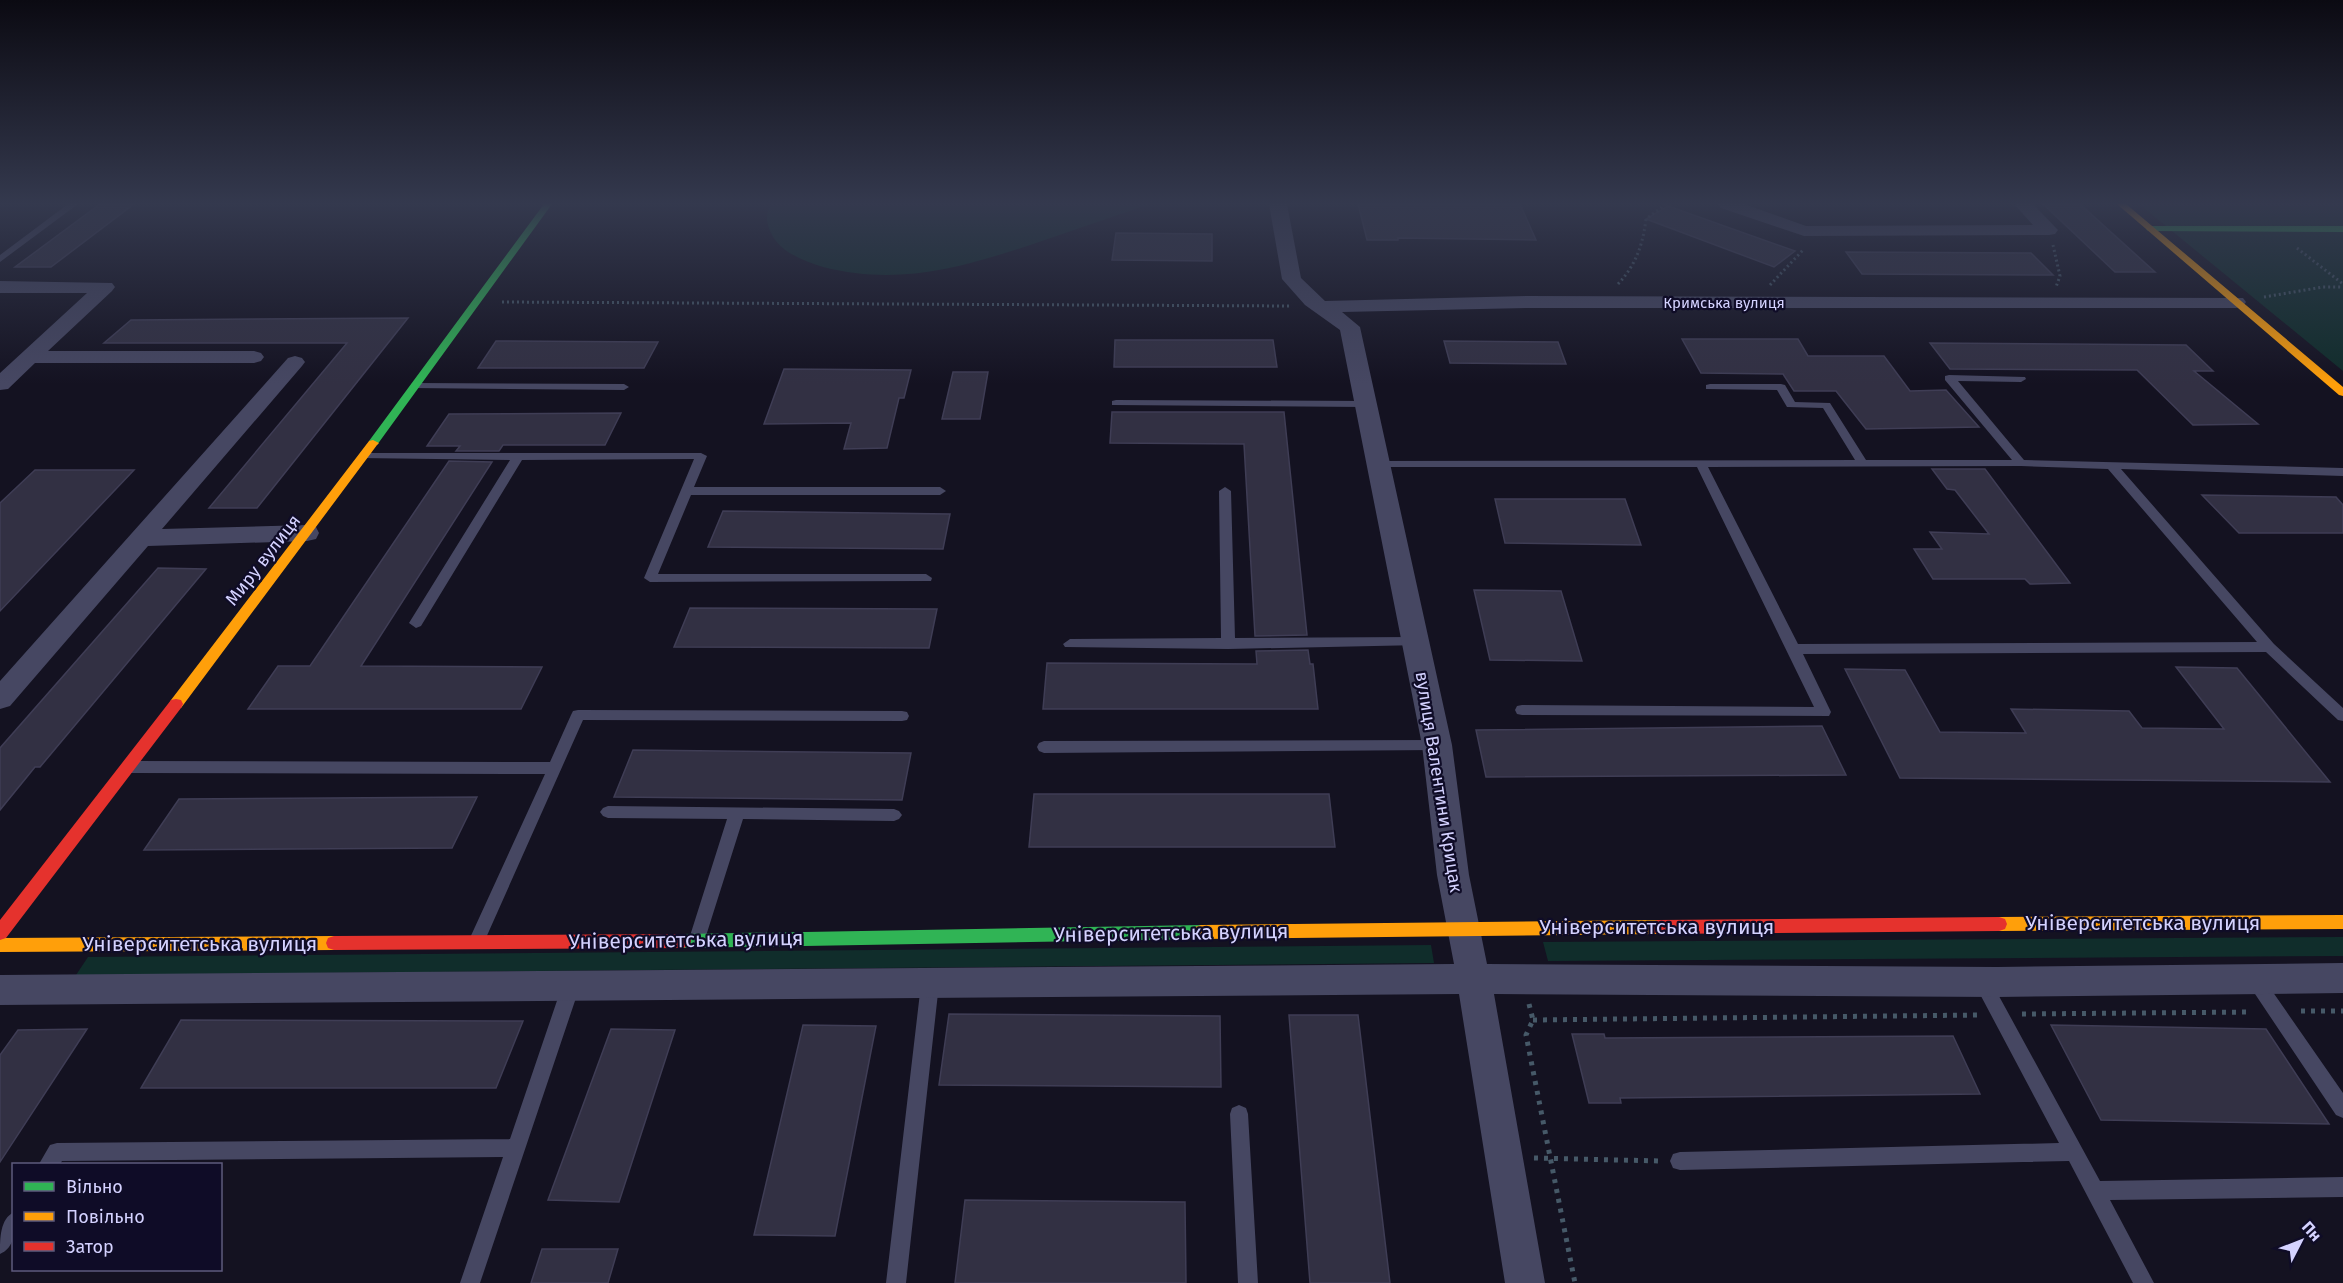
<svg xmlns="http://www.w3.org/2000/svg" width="2343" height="1283" font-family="'Fira Sans',sans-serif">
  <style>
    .green { fill: #102d2b }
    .building { fill: #323043; stroke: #3f3d55; stroke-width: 1.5 }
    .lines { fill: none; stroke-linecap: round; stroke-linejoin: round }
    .path-far1 { stroke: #465968; stroke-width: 3; stroke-dasharray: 2 3; stroke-linecap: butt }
    .path { stroke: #465968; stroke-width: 5; stroke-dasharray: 4 6; stroke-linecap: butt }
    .lane { fill: #464762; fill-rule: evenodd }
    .street { fill: #464762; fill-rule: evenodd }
    .fast { fill: #30b455; fill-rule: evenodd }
    .slow { fill: #ff9f0a; fill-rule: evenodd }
    .jam { fill: #e5322d; fill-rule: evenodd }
    .labels { text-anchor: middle; stroke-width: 4.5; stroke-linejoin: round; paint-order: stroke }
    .far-street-label { font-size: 15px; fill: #d4d2ff; stroke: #0f0c27 }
    .street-label { font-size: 18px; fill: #d4d2ff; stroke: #0f0c27 }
    .near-street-label { font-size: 21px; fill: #d4d2ff; stroke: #0f0c27 }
  </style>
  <rect width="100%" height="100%" fill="#141221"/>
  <path class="green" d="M771,204H1150C1114,216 1078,229 1042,241C968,266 901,287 823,267C807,262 787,255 776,241C768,230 763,217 771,204Z
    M2139,204H2343V371Z
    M2343,937V956L1548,961L1543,942Z
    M1431,945L1434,963L76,975L88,957Z"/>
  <path class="building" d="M100,204H134L51,267H15Z
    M1358,204H1520L1536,240L1398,238V240H1367Z
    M2043,204H2080L2155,272H2115Z
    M1668,206L1795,251L1774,267L1646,219Z
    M1116,233L1212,234V261L1112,260Z
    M1846,252L2031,253L2053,275L1862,274Z
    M408,318L257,508H209L347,343H104L131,320Z
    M1682,339H1798L1808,356H1884L1910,391L1946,390L1979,427L1866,429L1836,391H1794L1783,374L1701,373Z
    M1115,340H1273L1277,367H1114Z
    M496,341L658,342L644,368H478Z
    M1444,341L1558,342L1566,364L1450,363Z
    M1930,343L2186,345L2213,371H2194L2258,424L2193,425L2137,370L1950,369Z
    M784,369L911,370L904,398H899L887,448L844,449L851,423L764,424Z
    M953,372H988L980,419H942Z
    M1112,412H1284L1307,635L1255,636L1244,444L1110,443Z
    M621,413L605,445H503L499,451H456L460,446H427L449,414Z
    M449,461L492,462L361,666L542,667L521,709H248L278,666H310Z
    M1932,469H1985L2070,583L2030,584L2025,579H1933L1914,549H1942L1930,532L1989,534L1955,490L1947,489Z
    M35,470H134L0,611V503Z
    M2202,495L2336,497L2343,505V533H2239Z
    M1495,499H1625L1641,545L1505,543Z
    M723,511L950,514L943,549L708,547Z
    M158,568L206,569L40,767H35L0,810V748Z
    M1474,590L1561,591L1582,661L1490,660Z
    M690,608L937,609L929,648L674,647Z
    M1308,650L1310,664H1313L1318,709H1043L1047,663L1257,664L1256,651Z
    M2176,667L2237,668L2330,782L1900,778L1845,669L1905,670L1940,732L2026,733L2011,709L2129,711L2142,728L2224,729Z
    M1822,726L1846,775L1486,777L1476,730Z
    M633,750L911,753L902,800L614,797Z
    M1034,794H1329L1335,847H1029Z
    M477,797L452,848L144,850L179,799Z
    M949,1014L1220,1016L1221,1087L939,1085Z
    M1289,1015H1358L1390,1283H1310Z
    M181,1020L523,1021L496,1088H141Z
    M803,1025L876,1026L835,1236L754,1235Z
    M2051,1025L2266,1029L2329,1124L2101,1120Z
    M87,1029L0,1162V1055L18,1030Z
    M611,1029L675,1030L619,1202L548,1200Z
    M1572,1034H1604L1605,1038L1953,1036L1980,1094L1620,1098L1621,1103H1589Z
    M965,1200L1185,1202L1186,1283H955Z
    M542,1249H618L608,1283H531Z"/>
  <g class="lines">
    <path class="path-far1" d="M2053,245L2060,276L2056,287
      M2297,248L2343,284
      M1618,284C1636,265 1643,244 1646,219L1666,204
      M1770,285L1804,249
      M2264,297L2323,287H2343
      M502,302L1290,306"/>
    <path class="path" d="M1529,1004L1533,1020L1526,1035L1575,1283
      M2301,1011H2343
      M2022,1014L2252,1012
      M1533,1020L1979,1015
      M1534,1158L1661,1161"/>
    <path class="lane" d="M68,204H78L0,262V255Z
      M1949,375L2025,377L2026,379L2021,382L1958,381L2024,460L2343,468V476L2121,469L2274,644L2343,708V721L2338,720L2266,652L1803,654L1831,712L1829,716L1522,715L1517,714L1515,710L1517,706L1522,705L1814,707L1697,467H1377L1371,464L1377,461L1855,460L1823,408L1787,407L1777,390L1706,389V385L1710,384H1781L1785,385L1795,402L1830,403L1866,460H2012L1945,380V376ZM2021,466L2108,469L2257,642L1798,644L1708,467Z
      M415,383L624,384L629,387L624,390L411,388V384Z
      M1116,400L1365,401L1370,404L1365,407L1112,405V401Z
      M364,453H701L707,456L694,487H940L946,491L940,495H691L658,574H926L932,578L931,581L650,582L644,578L694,459L522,460L421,626L416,628L409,623L510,460L360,458V454Z
      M1225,487L1231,491L1235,638L1416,637L1423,642L1421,645L1228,649L1065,647L1063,644L1070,639L1221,638L1219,491Z
      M578,710L902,711L907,712L909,716L907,720L902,721L583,720L485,940L483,945L477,947L471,945L469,940L545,774L130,773L125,771L123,767L125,763L130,761L550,762L571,715L573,711Z
      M1437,740L1442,741L1444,745L1442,749L1437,750L1044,753L1039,751L1037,747L1039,743L1044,741Z
      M608,806L894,809L899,811L902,815L899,819L894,821L743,819L705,939L703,944L697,946L691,944L689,939L727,819L608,818L603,816L600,812L603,808Z
      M2255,972L2261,975L2343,1093V1118L2336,1115L2249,985L2246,980L2249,975Z
      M1982,973L1988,976L2100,1181L2343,1177V1197L2110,1200L2154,1283H2133L2069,1161L1680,1170L1673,1168L1670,1161L1673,1154L1680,1152L2059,1143L1973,981L1976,976Z
      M930,976L936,979L939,984L906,1283H886L921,984L924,979Z
      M571,978L577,981L580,986L480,1283H460L503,1157L62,1161L60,1164H39L50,1145L57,1143L510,1139L562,986L565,981Z
      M1239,1105L1246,1108L1248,1114L1258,1283H1238L1230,1114L1232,1108Z
      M14,1212C14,1228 17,1247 0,1254C0,1238 0,1219 14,1212Z"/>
    <path class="street" d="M1269,204H1287L1301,278L1325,301L1526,296L2243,298L2246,302L2243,306L2236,308H1526L1342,312L1360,327L1452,745L1469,875L1487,964L1997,967L2343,963V993L1997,997L1494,994L1545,1283H1505L1459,994L0,1005V975L1454,964L1437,875L1422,745L1340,330L1305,305L1282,279Z
      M1718,204H1744L1806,226L2033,225L2014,204H2033L2058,230L2055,234L2049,235L1804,236L1721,208Z
      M0,281L112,283L115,287L112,291L48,351H254L261,353L264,357L261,361L254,363H35L8,389L0,390V373L87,293H0Z
      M295,356L302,358L305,362L302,366L162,529L307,525L316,527L319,533L316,539L307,541L148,546L10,706L0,709V681L288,358Z"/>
    <path class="fast" d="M544,204H552L377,445H369V441Z
      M2151,226H2343V232L2148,231L2146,229Z
      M1201,925L1207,927L1209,932L1207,937L1201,939L683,948L677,946L675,941L677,936L683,934Z"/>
    <path class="slow" d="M2117,204H2126L2343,387V396L2339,395Z
      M373,440L379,443L377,445L181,708H171L169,704L171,700L369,441Z
      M2343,915V929L1999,931L1993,929L1991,924L1993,919L1999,917Z
      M1658,920L1664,922L1666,927L1664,932L1658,934L1201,939L1195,937L1193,932L1195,927L1201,925Z
      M334,936L340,938L342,943L340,948L334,950L0,952V938Z"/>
    <path class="jam" d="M176,699L181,700L183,704L181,708L6,938L0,940V920L171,700Z
      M1999,917L2005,919L2007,924L2005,929L1999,931L1658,934L1652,932L1650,927L1652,922L1658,920Z
      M683,934L689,936L691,941L689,946L683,948L334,950L328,948L326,943L328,938L334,936Z"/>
  </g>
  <linearGradient id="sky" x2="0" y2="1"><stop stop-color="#0b0a12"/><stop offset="0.53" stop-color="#34394e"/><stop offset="1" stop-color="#34394e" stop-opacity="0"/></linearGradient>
  <rect width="2343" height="384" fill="url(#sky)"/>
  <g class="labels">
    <g class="far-street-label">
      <text x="1724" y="308">Кримська вулиця</text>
    </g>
    <g class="street-label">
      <text transform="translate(263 560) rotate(-52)" y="6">Миру вулиця</text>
      <text transform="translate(1439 782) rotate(81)" y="6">вулиця Валентини Крицак</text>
    </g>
    <g class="near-street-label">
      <text x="2143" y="930">Університетська вулиця</text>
      <text x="1657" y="934">Університетська вулиця</text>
      <text transform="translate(1171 933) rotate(-1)" y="7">Університетська вулиця</text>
      <text transform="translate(686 940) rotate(-1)" y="7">Університетська вулиця</text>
      <text x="200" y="951">Університетська вулиця</text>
    </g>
  </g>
  <rect x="12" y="1163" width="210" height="108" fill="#0f0c27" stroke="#5e5b7d" stroke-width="1.5"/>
  <rect x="24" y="1182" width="30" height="9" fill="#30b455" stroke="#5e5b7d" stroke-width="1.5"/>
  <text x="66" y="1193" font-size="18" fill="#d4d2ff">Вільно</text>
  <rect x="24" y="1212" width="30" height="9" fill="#ff9f0a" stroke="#5e5b7d" stroke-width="1.5"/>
  <text x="66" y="1223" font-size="18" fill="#d4d2ff">Повільно</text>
  <rect x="24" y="1242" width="30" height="9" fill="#e5322d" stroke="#5e5b7d" stroke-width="1.5"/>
  <text x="66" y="1253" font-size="18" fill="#d4d2ff">Затор</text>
  <g transform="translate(2301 1241) rotate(48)" stroke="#0f0c27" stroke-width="4.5" paint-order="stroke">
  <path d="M0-4.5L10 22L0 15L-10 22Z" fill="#d4d2ff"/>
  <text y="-9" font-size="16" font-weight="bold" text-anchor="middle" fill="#d4d2ff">Пн</text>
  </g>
</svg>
